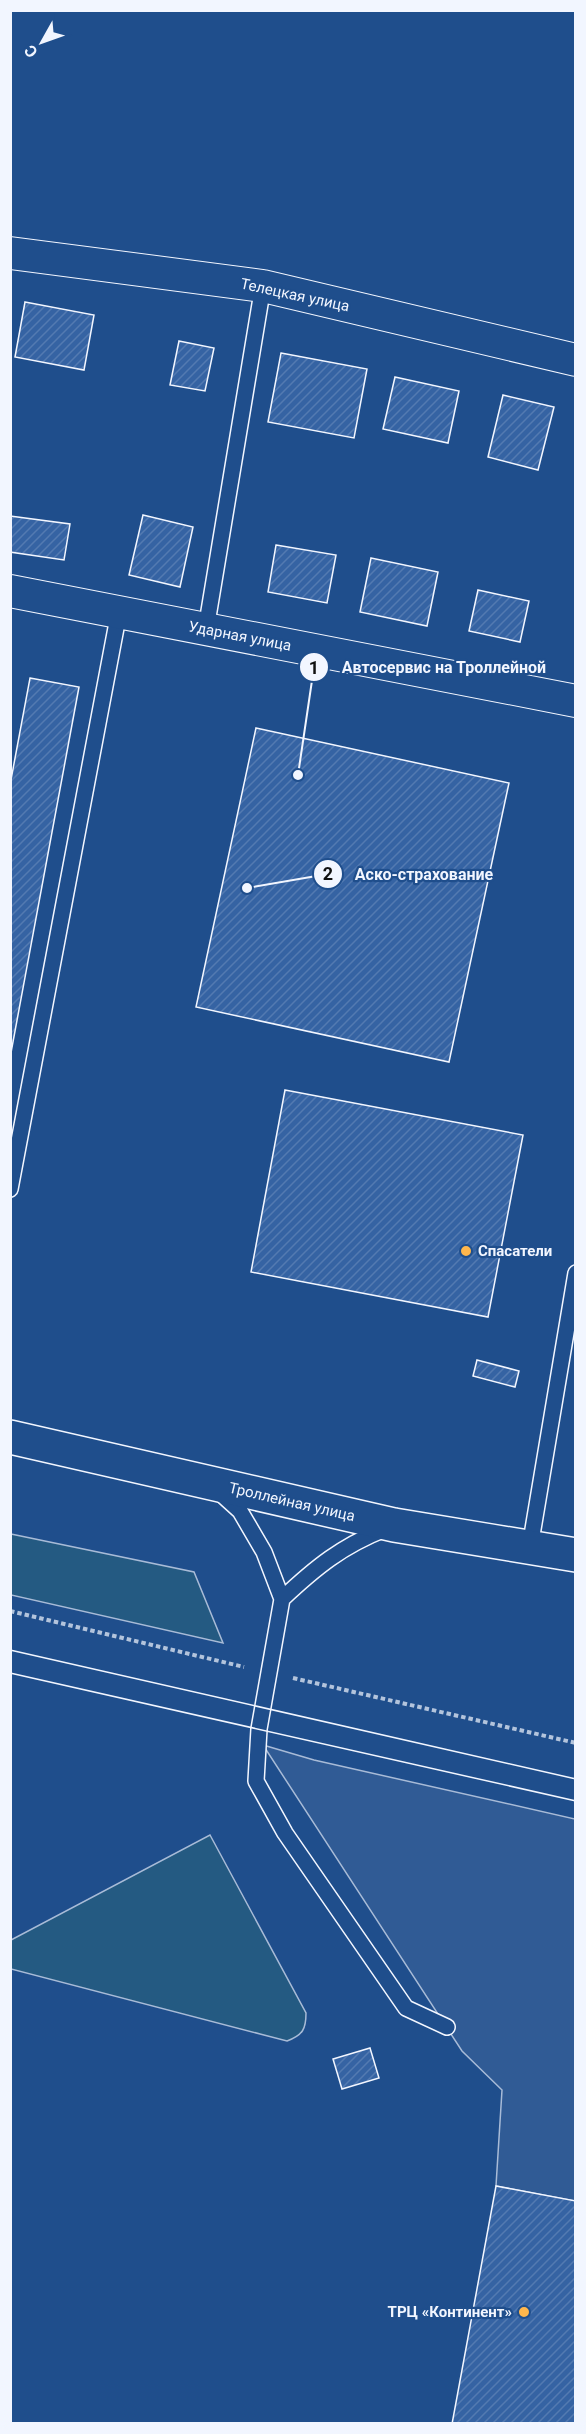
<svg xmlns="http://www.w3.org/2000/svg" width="586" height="2434" font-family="Roboto,sans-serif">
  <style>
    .green { fill: #245a82; stroke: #a8bbd7; stroke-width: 1.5 }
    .parking { fill: #305b95; stroke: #a8bbd7; stroke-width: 1.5 }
    .building { fill: url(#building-hatch); stroke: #f2f6ff; stroke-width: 1.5 }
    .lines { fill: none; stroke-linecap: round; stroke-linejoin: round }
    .lane-casing { stroke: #f2f6ff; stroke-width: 18 }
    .street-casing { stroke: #f2f6ff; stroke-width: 34 }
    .primary-casing { stroke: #f2f6ff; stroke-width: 36 }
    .path { stroke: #b3c4dc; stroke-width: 4; stroke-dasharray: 4.5 3; stroke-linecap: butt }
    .lane { stroke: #1f4e8c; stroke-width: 15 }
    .street { stroke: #1f4e8c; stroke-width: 32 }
    .primary { stroke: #1f4e8c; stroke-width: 33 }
    .tram { stroke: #f2f6ff; stroke-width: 1.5 }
    .poi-dot { fill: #ffb74d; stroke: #1f4e8c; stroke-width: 2 }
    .labels { text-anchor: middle; stroke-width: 4.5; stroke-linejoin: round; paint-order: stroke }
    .street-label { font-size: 15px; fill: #f2f6ff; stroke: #1f4e8c }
    .poi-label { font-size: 15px; font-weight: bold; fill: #f2f6ff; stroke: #1f4e8c; text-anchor: start }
    .leader { fill: none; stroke: #f2f6ff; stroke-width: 2 }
    .callout-dot { fill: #f2f6ff; stroke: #1f4e8c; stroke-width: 2 }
    .mark-label { font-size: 18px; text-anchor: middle; font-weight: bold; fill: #111 }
    .callout-label { font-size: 16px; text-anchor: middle; font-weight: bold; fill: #f2f6ff; stroke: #1f4e8c; stroke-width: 4.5; stroke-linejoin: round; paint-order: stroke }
  </style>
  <defs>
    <pattern id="building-hatch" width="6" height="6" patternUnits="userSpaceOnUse" patternTransform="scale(1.5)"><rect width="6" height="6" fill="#3563a3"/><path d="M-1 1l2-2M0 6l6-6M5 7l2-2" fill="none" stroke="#537ab1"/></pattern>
  </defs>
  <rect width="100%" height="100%" fill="#1f4e8c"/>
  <path class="green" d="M11,1534L194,1572L223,1643L11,1595Z
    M210,1835L306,2013C306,2029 303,2035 287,2041L11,1969V1940Z"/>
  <path class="parking" d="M263,1745L314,1760L575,1819V2201L496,2186L502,2090L462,2051Z"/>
  <path class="building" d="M25,302L94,315L84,370L15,357Z
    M179,341L214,348L205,391L170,385Z
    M281,353L367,369L354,438L268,422Z
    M395,377L459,391L448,443L383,429Z
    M503,395L554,407L538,470L488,457Z
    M143,515L193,527L180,587L129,575Z
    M10,516L70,524L64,560L10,552Z
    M276,545L336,555L327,603L268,592Z
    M371,558L438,572L427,626L360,612Z
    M478,590L529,601L520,642L469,631Z
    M30,678L79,687L10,1058V785Z
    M256,728L509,783L449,1062L196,1007Z
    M285,1090L523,1135L488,1317L251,1272Z
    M477,1360L519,1371L515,1387L473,1376Z
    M370,2048L379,2078L342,2089L333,2059Z
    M496,2186L576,2201V2424H452Z"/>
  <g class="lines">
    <g class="lane-casing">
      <path id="lane" d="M206,629L263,286
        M10,1189L119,612
        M219,1492L240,1511L264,1552L282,1599L259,1729L256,1781L285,1833L406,2008L447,2027
        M530,1547L576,1273
        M282,1599C316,1567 342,1546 385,1529"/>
    </g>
    <g class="street-casing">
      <path id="street" d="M10,253L263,286L576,360
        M10,591L576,701"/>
    </g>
    <g class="primary-casing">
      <path id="primary" d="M10,1437L394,1525L576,1555"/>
    </g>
    <path class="path" d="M10,1611L244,1667
      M293,1678L576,1743"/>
    <use href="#lane" class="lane"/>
    <use href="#street" class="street"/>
    <use href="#primary" class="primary"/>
    <path class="tram" d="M10,1650L576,1779
      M10,1673L576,1801"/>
  </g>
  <g class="poi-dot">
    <circle cx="466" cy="1251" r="6"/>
    <circle cx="524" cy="2312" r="6"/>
  </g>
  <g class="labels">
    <g class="street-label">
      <text transform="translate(295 295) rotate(12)" y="5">Телецкая улица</text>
      <text transform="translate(240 636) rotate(11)" y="5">Ударная улица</text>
      <text transform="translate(292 1502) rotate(13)" y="5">Троллейная улица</text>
    </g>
    <g class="poi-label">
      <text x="478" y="1256">Спасатели</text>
      <text x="512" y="2317" text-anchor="end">ТРЦ «Континент»</text>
    </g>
  </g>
  <path class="leader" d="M298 775L314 667M247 888L328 874"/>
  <g class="callout-dot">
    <circle cx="298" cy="775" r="6"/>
    <circle cx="247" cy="888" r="6"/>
    <circle cx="314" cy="667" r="15"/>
    <circle cx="328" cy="874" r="15"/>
  </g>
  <g class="mark-label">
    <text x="314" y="674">1</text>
    <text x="328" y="880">2</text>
  </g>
  <g class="callout-label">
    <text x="444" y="673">Автосервис на Троллейной</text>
    <text x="424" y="880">Аско-страхование</text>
  </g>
  <rect width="586" height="2434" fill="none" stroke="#f2f6ff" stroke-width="24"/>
  <g transform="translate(42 42) rotate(230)" stroke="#1f4e8c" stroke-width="4.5" paint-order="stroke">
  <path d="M0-4.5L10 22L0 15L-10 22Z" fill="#f2f6ff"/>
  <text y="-9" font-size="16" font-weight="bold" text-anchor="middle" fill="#f2f6ff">С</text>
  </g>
</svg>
